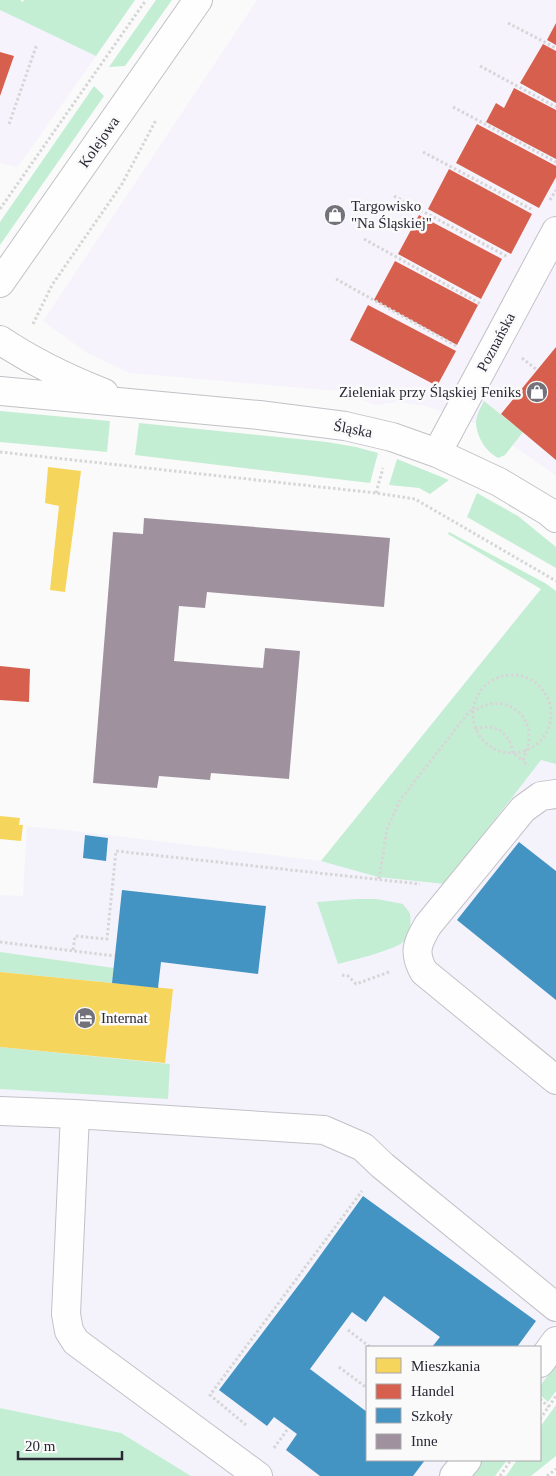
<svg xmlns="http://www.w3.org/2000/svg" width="556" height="1476" font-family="'Times New Roman',serif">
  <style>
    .commercial { fill: #f6f3fc }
    .built { fill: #f4f3fc }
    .green { fill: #c4eed4 }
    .homes { fill: #f6d55c }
    .shops { fill: #d6604d }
    .schools { fill: #4393c3 }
    .building { fill: #9f929e }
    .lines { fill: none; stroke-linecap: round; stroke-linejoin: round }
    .minor-casing { stroke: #c2c1c7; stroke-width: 30 }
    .path { stroke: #d6d6d7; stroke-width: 3; stroke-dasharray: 2.5 2.5; stroke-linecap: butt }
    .minor { stroke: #fefefe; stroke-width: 28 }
    .labels { text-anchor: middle; stroke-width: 5; stroke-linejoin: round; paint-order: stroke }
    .street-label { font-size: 15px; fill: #2a2835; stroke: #fafafa }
    .poi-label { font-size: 15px; fill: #2a2835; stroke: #fafafa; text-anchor: start }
  </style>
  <rect width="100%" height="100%" fill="#fafafa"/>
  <path class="commercial" d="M257,0H556V476L490,429L426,406L398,402L376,405L338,391L130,373L87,353L43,321Z
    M0,10L96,56L18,167L0,163Z"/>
  <path class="built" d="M534,597L556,614V1365L540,1386V1347H367V1460H484L472,1476H191L121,1433L0,1408V895L23,896L27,826L109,835L321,861Z"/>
  <path class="green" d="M0,0H20L23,2L24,0H135L96,56L0,10Z
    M156,0H172L125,66L109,67Z
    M94,86L104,96L0,245V222Z
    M484,401L523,432L505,455L498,458C486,452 477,437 476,424C476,416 480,408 484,401Z
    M0,411L110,421L107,452L0,442Z
    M139,423L327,442L356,447L378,453L370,483L135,455Z
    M397,459L449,480L430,494L419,488L389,485Z
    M477,493L518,516L556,547V568L467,517Z
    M449,532L545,583L556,591V764L541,760L445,884L378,877L321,861L541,589L448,534Z
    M356,899H377L403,904C405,907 409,911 410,914C412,923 409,938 402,943C391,951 353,960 338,964L317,902Z
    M0,952L114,968L112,983L0,972Z
    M0,1047L170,1064L168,1099L0,1089Z
    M556,1365V1391L548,1402L540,1395V1386Z
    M556,1405V1456L531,1476H506L517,1460H540V1427Z
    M0,1408L121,1433L191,1476H0Z
    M481,1460H507L495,1476H468Z"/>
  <path class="homes" d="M48,467L81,471L65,592L50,590L59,506L45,503Z
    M0,816L20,818L19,825H23L21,841L0,839Z
    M0,972L173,989L165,1063L0,1047Z"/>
  <path class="shops" d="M556,23V45L547,40Z
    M543,44L556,51V103L520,83Z
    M0,52L14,56L0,96Z
    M514,88L556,110V159L486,122L496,103L504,108Z
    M477,124L556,166V177L539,208L456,163Z
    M449,169L532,214L511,254L428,209Z
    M419,215L502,259L481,299L398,254Z
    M395,261L478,305L457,345L374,300Z
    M368,305L456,351L437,386L350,340Z
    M556,347V460L501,414Z
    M0,666L30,669L29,702L0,700Z"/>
  <path class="schools" d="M85,835L108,838L106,861L83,858Z
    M519,842L556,871V1000L457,920Z
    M122,890L266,906L258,974L161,962L158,988L112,983Z
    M363,1196L536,1321L517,1347H432L440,1337L384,1296L366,1322L352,1312L310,1369L367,1412V1460H425L413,1476H320L286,1450L297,1434L274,1417L267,1426L219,1390L304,1278Z"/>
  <path class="building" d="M144,518L390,538L384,607L207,592L205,608L179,606L174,661L263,668L265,648L300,651L289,779L211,773L210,780L159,776L157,788L93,783L113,532L143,534Z"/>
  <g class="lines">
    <g class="minor-casing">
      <path id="minor" d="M0,283L198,0
        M0,340C33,362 68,379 104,393
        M0,391L259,415L345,426L392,437L437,453L499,482L549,512L556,518
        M437,453L556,231
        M556,794L541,796L523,809L428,925C417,943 413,953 424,972L556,1080
        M0,1111L75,1114L324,1130L363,1147L383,1166L556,1307
        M75,1114L66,1314L69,1331L76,1342L258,1476
        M540,1363L556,1341
        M454,1476L467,1460"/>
    </g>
    <path class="path" d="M508,23L556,48
      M480,66L556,107
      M453,107L556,162
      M9,124L37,44
      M423,152L533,210
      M394,196L508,257
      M550,200L556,190
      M0,209L146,0
      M364,239L481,304
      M336,279L458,347
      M33,324L52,285L122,184L156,120
      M522,358L537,370
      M0,452L376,493L415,499L556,581
      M376,493L383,468
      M473 714a39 39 0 1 1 78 0a39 39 0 1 1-78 0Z
      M472,712C478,709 484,705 490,704C512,700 530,717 529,738C529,746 525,754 523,761L528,766
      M475,729C495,722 510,733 513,753L523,761
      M379,879L387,829L400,800L472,708
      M0,942L115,956
      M73,950L75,936L107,939L116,851L420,884
      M342,975L348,976L356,984L389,972
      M348,1330L370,1347
      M339,1367L367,1388
      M540,1399L549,1407
      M540,1419L556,1396
      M246,1425L210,1395L362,1191
      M274,1448L287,1430
      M500,1476L511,1460
      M547,1476L556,1469"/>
    <use href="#minor" class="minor"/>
  </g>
  <defs>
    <g id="shop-disc" transform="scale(1.125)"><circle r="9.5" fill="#73727a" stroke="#fafafa"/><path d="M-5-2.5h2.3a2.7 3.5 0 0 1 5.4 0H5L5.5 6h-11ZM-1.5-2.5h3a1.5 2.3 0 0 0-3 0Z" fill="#fff"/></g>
    <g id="hotel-disc" transform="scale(1.125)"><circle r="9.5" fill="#73727a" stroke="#fafafa"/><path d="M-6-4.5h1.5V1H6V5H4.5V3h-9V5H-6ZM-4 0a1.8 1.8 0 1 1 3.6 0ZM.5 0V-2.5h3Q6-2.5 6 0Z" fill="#fff"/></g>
  </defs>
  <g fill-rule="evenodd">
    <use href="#shop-disc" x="335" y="215"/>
    <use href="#shop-disc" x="537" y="392"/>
    <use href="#hotel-disc" x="85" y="1018"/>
  </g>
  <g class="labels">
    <g class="street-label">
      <text transform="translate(99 142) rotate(-55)" y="5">Kolejowa</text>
      <text transform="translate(496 342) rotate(-62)" y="5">Poznańska</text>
      <text transform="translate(353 429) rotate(11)" y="5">Śląska</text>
    </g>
    <g class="poi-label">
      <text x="351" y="211">Targowisko<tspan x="351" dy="17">"Na Śląskiej"</tspan></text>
      <text x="521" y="397" text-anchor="end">Zieleniak przy Śląskiej Feniks</text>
      <text x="101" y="1023">Internat</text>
    </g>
  </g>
  <rect x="366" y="1346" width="175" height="115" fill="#fafafa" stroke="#a7a6ab"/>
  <rect x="376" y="1358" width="25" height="15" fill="#f6d55c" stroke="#a7a6ab"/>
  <text x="411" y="1371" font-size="15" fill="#2a2835">Mieszkania</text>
  <rect x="376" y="1384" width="25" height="15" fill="#d6604d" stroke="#a7a6ab"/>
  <text x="411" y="1396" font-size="15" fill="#2a2835">Handel</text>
  <rect x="376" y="1408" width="25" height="15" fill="#4393c3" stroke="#a7a6ab"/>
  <text x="411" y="1421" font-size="15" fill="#2a2835">Szkoły</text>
  <rect x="376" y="1434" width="25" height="15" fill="#9f929e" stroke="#a7a6ab"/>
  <text x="411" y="1446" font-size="15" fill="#2a2835">Inne</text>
  <path d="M18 1451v8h104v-8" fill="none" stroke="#2a2835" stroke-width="2.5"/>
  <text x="25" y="1451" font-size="15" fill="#2a2835" stroke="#fafafa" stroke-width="4" paint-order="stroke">20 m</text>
</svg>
